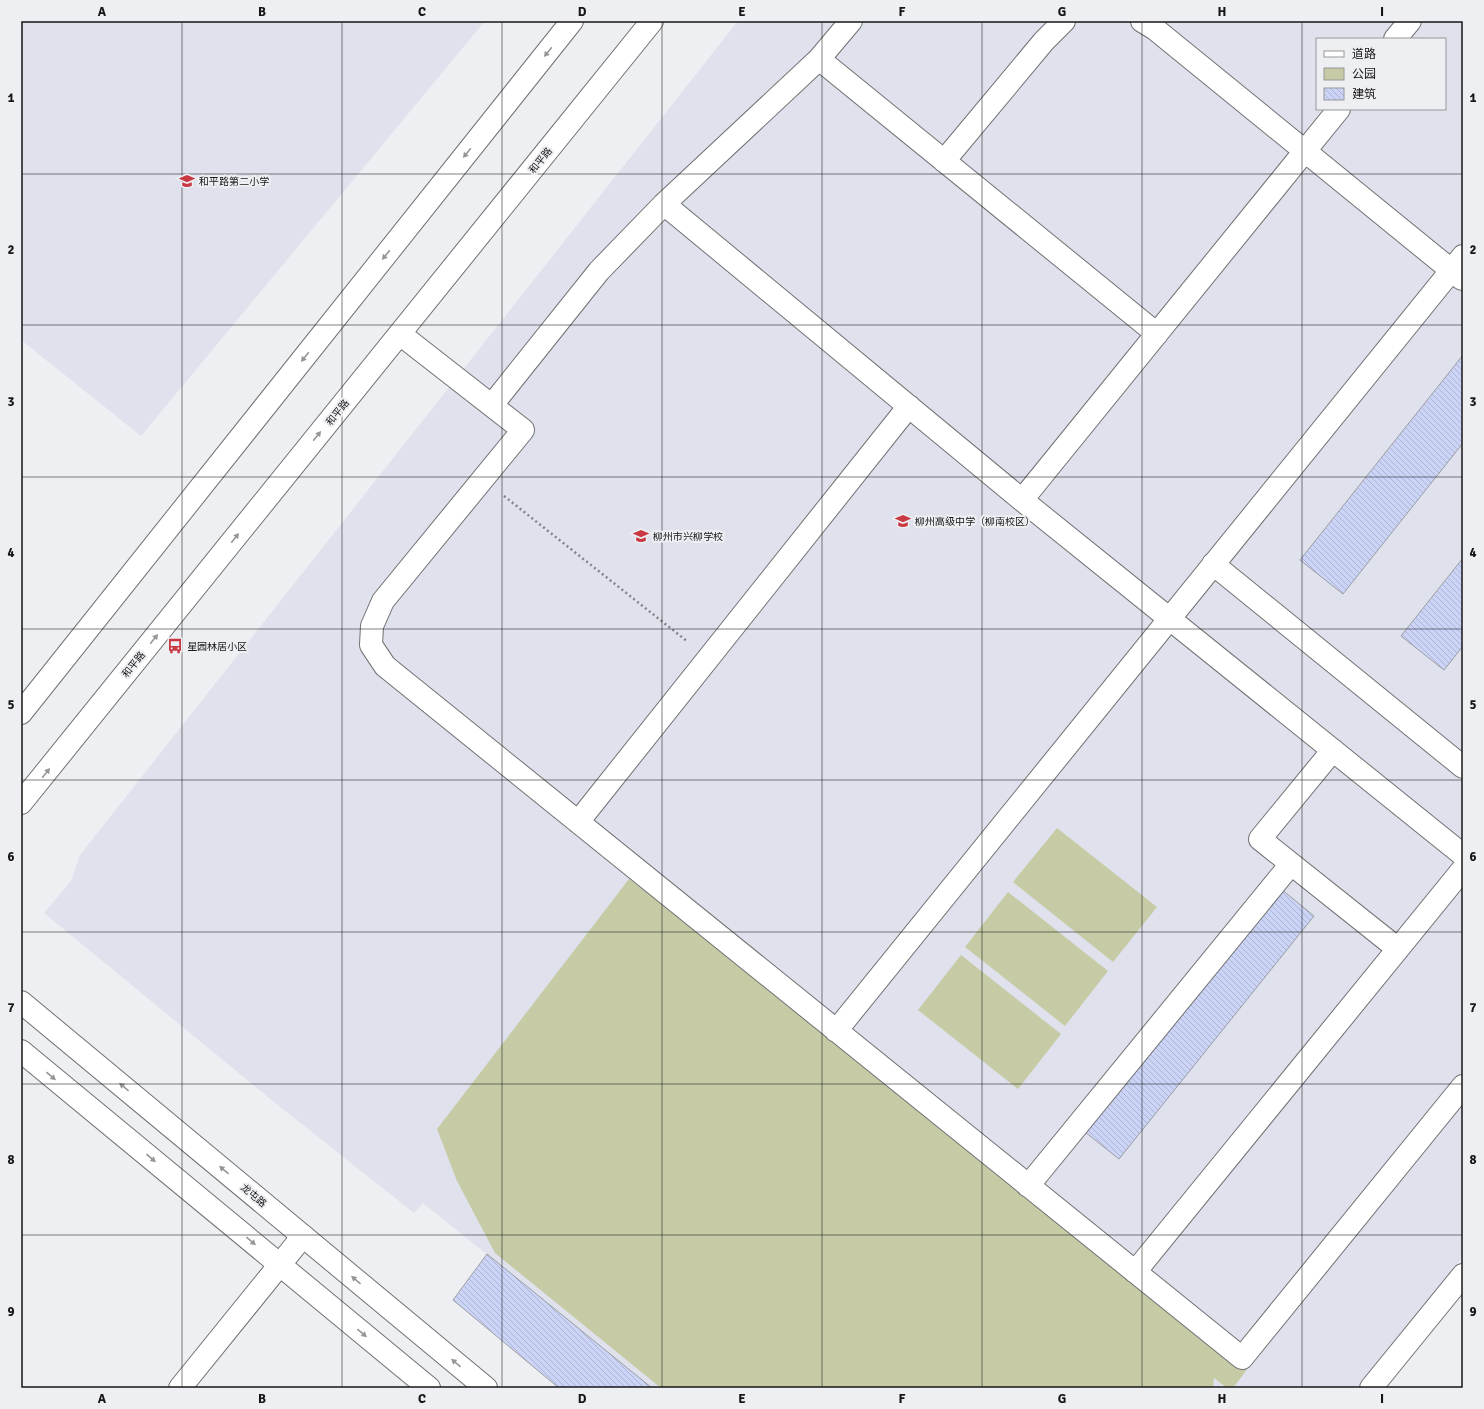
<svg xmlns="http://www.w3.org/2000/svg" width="1484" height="1409" font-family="Signika,'Noto Sans SC',sans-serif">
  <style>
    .built { fill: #dfe2ec; fill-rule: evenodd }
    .green { fill: #c6cba6 }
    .building { fill: url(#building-back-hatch); stroke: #9c9da0 }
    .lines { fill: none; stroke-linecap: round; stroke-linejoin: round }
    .minor-casing { stroke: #707173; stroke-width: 24 }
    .major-casing { stroke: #707173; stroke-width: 24 }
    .path { stroke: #838385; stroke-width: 2.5; stroke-dasharray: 2 3; stroke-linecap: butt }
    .minor { stroke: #fff; stroke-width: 22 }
    .major { stroke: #fff; stroke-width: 22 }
    .oneway { fill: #969697 }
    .grid { fill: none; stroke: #161617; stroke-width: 1; stroke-opacity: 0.55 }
    .labels { text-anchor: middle; stroke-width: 4; stroke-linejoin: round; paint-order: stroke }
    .street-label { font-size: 10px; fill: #161617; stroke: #eeeff2 }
    .poi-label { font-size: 10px; fill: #161617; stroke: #eeeff2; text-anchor: start }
    .neatline { fill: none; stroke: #161617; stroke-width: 1.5 }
    .grid-label { font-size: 13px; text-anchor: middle; font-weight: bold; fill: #161617 }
  </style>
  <defs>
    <pattern id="building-back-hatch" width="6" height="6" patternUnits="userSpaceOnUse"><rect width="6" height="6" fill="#cbd4f7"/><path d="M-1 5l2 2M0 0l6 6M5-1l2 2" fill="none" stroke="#aeb5d3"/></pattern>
  </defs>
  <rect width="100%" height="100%" fill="#eeeff2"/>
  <path class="built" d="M21,21H485L141,436L21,340Z
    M738,21H1463V1257L1357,1388H652L423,1203L414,1213L274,1102L44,913L71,881L80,855ZM1317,39H1445V109H1317Z"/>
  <path class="green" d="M1057,828L1157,907L1113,962L1013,882Z
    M629,879L1257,1356L1233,1388H1227L1214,1378L1213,1388H661L495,1253L457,1181L437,1129Z
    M1008,892L1108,971L1065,1026L965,947Z
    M961,955L1061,1034L1018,1089L918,1010Z"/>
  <path class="building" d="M1463,355V443L1343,594L1300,560Z
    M1463,558V646L1444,670L1401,636Z
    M1281,889L1314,916L1119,1159L1085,1132Z
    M487,1254L652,1388H559L453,1300Z"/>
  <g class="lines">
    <g class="minor-casing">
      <path id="minor" d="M1142,21L1155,29L1462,279
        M1395,39L1410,21
        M819,59L1157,334
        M944,161L1044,41L1064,21
        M664,204L1022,500L1463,855
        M400,334L523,430L383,601L372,626L371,645L385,666L1242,1358L1463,1086
        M492,405L599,271L664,204L819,59L851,21
        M1022,500L1339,109
        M1213,564L1463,767
        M1333,750L1260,839L1398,949
        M578,822L909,406
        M836,1031L1463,256
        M1028,1186L1291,864
        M1135,1272L1463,869
        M180,1388L303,1236
        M1371,1388L1463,1275"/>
    </g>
    <g class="major-casing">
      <path id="major" d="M21,713L572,21
        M21,803L652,21
        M21,1002L486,1388
        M21,1051L429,1388"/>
    </g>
    <path class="path" d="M504,496L688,642"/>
    <use href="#minor" class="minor"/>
    <use href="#major" class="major"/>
  </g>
  <defs><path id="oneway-solid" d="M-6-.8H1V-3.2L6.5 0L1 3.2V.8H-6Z"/></defs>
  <g class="oneway">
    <use href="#oneway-solid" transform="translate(548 52) rotate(129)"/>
    <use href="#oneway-solid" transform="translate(467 153) rotate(129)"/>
    <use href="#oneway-solid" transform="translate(386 255) rotate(129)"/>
    <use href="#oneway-solid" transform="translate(305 357) rotate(129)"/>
    <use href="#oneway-solid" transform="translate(317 436) rotate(-51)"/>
    <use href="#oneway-solid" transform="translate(235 538) rotate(-51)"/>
    <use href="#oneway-solid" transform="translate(154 639) rotate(-51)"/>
    <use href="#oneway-solid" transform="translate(46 773) rotate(-51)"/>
    <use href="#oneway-solid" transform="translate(51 1076) rotate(40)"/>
    <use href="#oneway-solid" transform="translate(124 1087) rotate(-140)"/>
    <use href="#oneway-solid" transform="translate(151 1158) rotate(40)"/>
    <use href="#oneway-solid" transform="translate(224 1170) rotate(-140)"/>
    <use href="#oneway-solid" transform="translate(251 1241) rotate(40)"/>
    <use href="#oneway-solid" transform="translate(356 1280) rotate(-140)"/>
    <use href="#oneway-solid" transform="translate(362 1333) rotate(40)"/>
    <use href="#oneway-solid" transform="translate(456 1363) rotate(-140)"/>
  </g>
  <path class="grid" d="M182,21V1388M342,21V1388M502,21V1388M662,21V1388M822,21V1388M982,21V1388M1142,21V1388M1302,21V1388M21,174H1463M21,325H1463M21,477H1463M21,629H1463M21,780H1463M21,932H1463M21,1084H1463M21,1235H1463"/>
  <defs>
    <g id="school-bare" transform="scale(1.2)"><path d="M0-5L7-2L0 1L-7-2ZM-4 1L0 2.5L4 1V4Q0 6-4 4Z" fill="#c93944" stroke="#eeeff2" stroke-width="2.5" paint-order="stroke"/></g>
    <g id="bus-bare" transform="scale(1.2)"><path d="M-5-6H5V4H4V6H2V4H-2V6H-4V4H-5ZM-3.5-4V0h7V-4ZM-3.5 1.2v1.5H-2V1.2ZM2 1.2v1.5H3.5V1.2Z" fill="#c93944" stroke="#eeeff2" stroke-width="2.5" paint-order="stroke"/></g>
  </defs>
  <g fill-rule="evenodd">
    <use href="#school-bare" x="187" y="181"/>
    <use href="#school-bare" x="903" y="521"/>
    <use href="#school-bare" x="641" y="536"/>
    <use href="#bus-bare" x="175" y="646"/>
  </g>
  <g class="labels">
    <g class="street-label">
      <text transform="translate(540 160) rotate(-51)" y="4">和平路</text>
      <text transform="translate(337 412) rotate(-51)" y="4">和平路</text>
      <text transform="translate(133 664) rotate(-51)" y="4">和平路</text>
      <text transform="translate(254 1195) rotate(40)" y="4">龙屯路</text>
    </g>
    <g class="poi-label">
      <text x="199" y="185">和平路第二小学</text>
      <text x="915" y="525">柳州高级中学（柳南校区）</text>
      <text x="653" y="540">柳州市兴柳学校</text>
      <text x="187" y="650">星园林居小区</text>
    </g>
  </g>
  <rect width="1484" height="1409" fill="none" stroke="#eeeff2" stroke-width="44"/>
  <rect x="1316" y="38" width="130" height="72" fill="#eeeff2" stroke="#98989a"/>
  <rect x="1324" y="51" width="20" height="6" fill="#ffffff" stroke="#98989a"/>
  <text x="1352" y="58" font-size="12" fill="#161617">道路</text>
  <rect x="1324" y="68" width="20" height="12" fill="#c6cba6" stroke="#98989a"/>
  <text x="1352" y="78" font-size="12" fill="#161617">公园</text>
  <rect x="1324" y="88" width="20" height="12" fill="url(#building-back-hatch)" stroke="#98989a"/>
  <text x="1352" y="98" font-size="12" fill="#161617">建筑</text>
  <rect x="22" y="22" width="1440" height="1365" class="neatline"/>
  <g class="grid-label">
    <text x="102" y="16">A</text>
    <text x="262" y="16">B</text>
    <text x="422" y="16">C</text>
    <text x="582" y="16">D</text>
    <text x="742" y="16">E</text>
    <text x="902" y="16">F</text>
    <text x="1062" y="16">G</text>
    <text x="1222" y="16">H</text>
    <text x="1382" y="16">I</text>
    <text x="11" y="102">1</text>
    <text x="1473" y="102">1</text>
    <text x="11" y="254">2</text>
    <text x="1473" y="254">2</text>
    <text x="11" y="406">3</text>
    <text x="1473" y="406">3</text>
    <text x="11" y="557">4</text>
    <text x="1473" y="557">4</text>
    <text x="11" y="709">5</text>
    <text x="1473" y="709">5</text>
    <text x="11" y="861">6</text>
    <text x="1473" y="861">6</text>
    <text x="11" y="1012">7</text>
    <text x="1473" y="1012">7</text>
    <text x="11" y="1164">8</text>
    <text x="1473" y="1164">8</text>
    <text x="11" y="1316">9</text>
    <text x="1473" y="1316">9</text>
    <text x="102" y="1403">A</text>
    <text x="262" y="1403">B</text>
    <text x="422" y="1403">C</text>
    <text x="582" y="1403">D</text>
    <text x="742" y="1403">E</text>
    <text x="902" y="1403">F</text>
    <text x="1062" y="1403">G</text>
    <text x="1222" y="1403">H</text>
    <text x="1382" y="1403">I</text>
  </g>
</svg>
